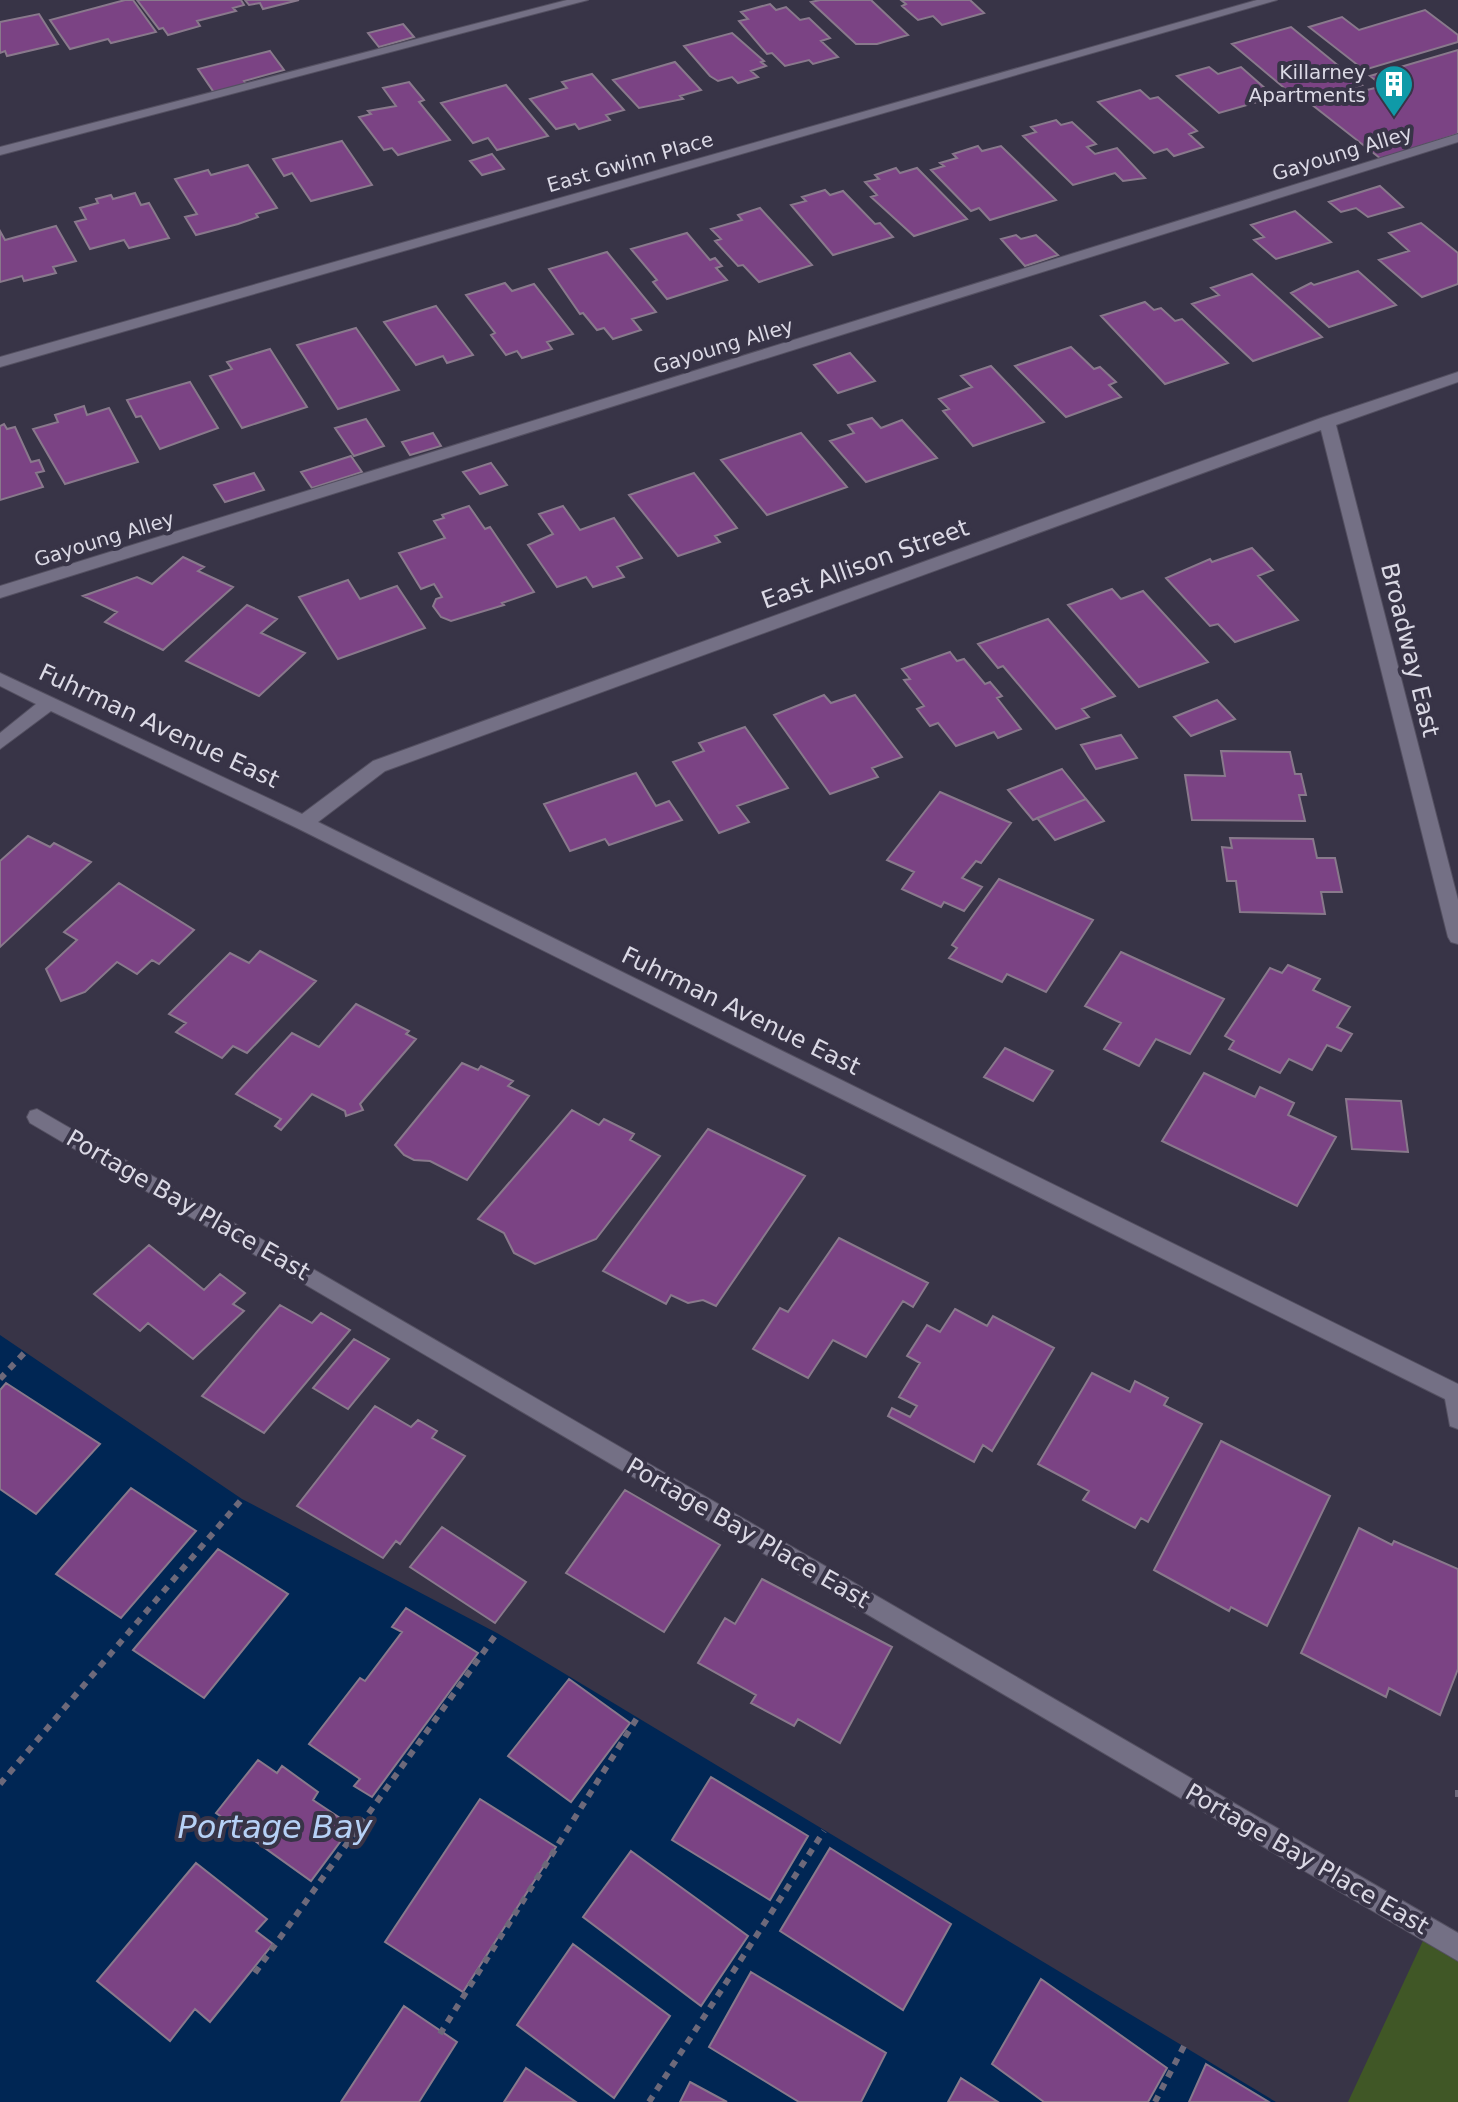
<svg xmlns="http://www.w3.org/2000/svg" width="1458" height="2102" font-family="'DejaVu Sans',sans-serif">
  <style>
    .green { fill: #405726 }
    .water { fill: #002654 }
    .building { fill: #7b4384; stroke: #89798c; stroke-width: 2 }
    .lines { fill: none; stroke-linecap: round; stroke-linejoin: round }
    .minor-casing { stroke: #545061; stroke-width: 2 }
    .path { stroke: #6d697a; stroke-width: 6; stroke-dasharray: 7 7; stroke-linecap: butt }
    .minor { fill: #747085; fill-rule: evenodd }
    .labels { text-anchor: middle; stroke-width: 8; stroke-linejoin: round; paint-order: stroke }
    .far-poi-label { font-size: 20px; fill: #dbd9e5; stroke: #383447; text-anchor: end }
    .far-street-label { font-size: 20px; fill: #dbd9e5; stroke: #383447 }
    .street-label { font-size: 24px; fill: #dbd9e5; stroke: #383447 }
    .near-water-label { font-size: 32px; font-style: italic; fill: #b6d1f6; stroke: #383447 }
  </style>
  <rect width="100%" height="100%" fill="#383447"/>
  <path class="green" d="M1428,1930L1458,1948V2102H1348Z"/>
  <path class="water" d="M0,1335L242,1499L497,1633L1276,2102H0Z"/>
  <path class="building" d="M125,0H133L156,32L111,43L108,39L70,49L50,20Z
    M137,0H241L244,5L233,8L236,11L197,21L200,26L168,35L163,28L159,29Z
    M245,0H299L263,9L260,3L249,5Z
    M820,0H871L908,35L877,44H856L811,2Z
    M901,0H970L984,13L942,25L933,16L918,20L902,6L906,4Z
    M770,4L776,10L786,7L800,20L809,18L830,38L821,41L838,57L813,64L809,60L785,66L772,53L767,54L739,21L748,19L741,12Z
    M1425,10L1458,35V42L1364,70L1309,27L1342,17L1359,30Z
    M39,14L58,44L7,56L5,51L0,53V22Z
    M403,24L414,37L379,47L368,33Z
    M1291,27L1362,85L1302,103L1232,44Z
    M732,33L764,61L761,62L766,66L751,71L758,77L738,83L732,77L718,81L710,76L684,46Z
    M1458,50V134L1381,159L1311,104L1383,86L1370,76Z
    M270,51L284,70L244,81L248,86L215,94L198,69Z
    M675,62L701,90L680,96L683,99L639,108L613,80Z
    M1209,67L1218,74L1241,67L1275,97L1219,113L1177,76Z
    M592,74L624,110L606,115L610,120L579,129L575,124L556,129L530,99L567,88L562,82Z
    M409,82L424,100L419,102L450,140L398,155L392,148L384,150L359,117L371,114L368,111L396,106L383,88Z
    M506,85L548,136L497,150L488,138L473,143L441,103Z
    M1140,90L1150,99L1158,97L1197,131L1189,134L1203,147L1174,156L1167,149L1154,153L1098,102Z
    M1056,120L1061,125L1072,122L1096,144L1087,147L1095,154L1117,148L1145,178L1123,181L1115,173L1073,185L1023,136L1036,132L1031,127Z
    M342,141L372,185L311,201L292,173L284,176L273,159Z
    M978,146L982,151L1001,146L1056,200L990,220L979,208L971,211L931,170L944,166L940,163L957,158L953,154Z
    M492,154L504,169L482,175L470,161Z
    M248,165L277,208L256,214L258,217L238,224L196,235L185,217L197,214L175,179L208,170L211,175Z
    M896,168L900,173L917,168L967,219L914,236L871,197L877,195L865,182L879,179L875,175Z
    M1380,186L1403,207L1368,217L1356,208L1341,212L1329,202Z
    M825,190L830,195L843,191L875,224L880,223L893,237L833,255L791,205L806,201L802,197Z
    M135,193L141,205L149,203L169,238L129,248L124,240L90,249L75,222L86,219L80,208L98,203L96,199L111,195L113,199Z
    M760,208L812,265L759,282L743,265L738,266L715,241L721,239L711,229L742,220L738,215Z
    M1295,211L1331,242L1276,259L1254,240L1264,237L1251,225Z
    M1421,223L1458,253V284L1422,297L1379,260L1409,251L1389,233Z
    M56,226L76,261L53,267L56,273L24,281L22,276L0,282V231L5,240Z
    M687,233L710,260L715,258L722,266L716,268L727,280L667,299L653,282L657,280L631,249Z
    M1016,235L1021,239L1036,235L1058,255L1025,266L1001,239Z
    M607,252L656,312L632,319L641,330L613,339L604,328L597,330L583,313L580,314L549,269Z
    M1358,271L1396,305L1329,327L1291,293L1311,283L1314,285Z
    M1252,274L1322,337L1253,361L1192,304L1219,295L1211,288Z
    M505,283L512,291L534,284L573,334L547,342L552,349L522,358L517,351L506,355L491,335L495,333L466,295Z
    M1145,302L1154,310L1161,308L1175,321L1182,319L1228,363L1165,384L1101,316Z
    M436,306L473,355L447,363L443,356L416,365L384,322Z
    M356,328L399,390L338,409L297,345Z
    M1071,347L1094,369L1100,367L1116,382L1109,385L1121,397L1066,417L1015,366Z
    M270,349L307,407L242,428L210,376L232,369L227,362Z
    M850,353L875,381L838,393L814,365Z
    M991,366L1044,422L973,446L943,411L949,409L939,399L972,387L961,376Z
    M190,382L218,428L160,449L141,416L136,417L127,400Z
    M84,406L87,415L109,408L138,462L65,484L33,429L58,422L55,415Z
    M872,418L881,428L902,420L937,458L866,482L830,441L854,433L848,425Z
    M366,419L384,446L354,456L335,428Z
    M4,424L7,429L15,427L31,462L39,460L44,471L36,473L43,487L0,500V426Z
    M433,433L441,446L410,455L402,442Z
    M801,433L847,487L767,515L721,460Z
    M351,456L362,472L312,488L301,472Z
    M491,463L507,485L480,494L463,472Z
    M254,473L264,490L225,502L214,485Z
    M694,473L737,528L715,536L720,542L678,556L629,495Z
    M469,506L485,529L490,527L534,592L502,603L504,605L451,621L441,617L433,606L436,599L442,597L434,584L421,589L399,553L445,538L434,521L444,518L442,515Z
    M563,506L580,530L614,518L642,558L617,567L624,577L593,587L586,577L557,587L528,545L553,534L539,514Z
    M1252,548L1273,570L1258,576L1298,620L1235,642L1218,624L1210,626L1166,578L1210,559L1212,562Z
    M183,557L204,567L198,571L233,587L163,650L105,622L117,612L83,596L137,577L152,584Z
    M348,580L360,599L397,586L425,628L338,659L299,597Z
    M1112,589L1121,599L1143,591L1208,662L1139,687L1068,605Z
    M247,605L277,619L261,633L305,653L259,696L186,661Z
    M1048,619L1115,696L1082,709L1089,717L1056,729L1003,666L998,668L978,644Z
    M950,652L957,661L964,659L985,684L990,682L1002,696L997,698L1021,729L998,738L994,732L956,746L938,723L930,726L917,709L924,706L904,680L910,679L902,669Z
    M824,695L831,703L855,695L902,757L872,768L878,777L830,794L774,715Z
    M1217,700L1235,719L1191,736L1174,717Z
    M745,727L788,788L737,806L749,822L719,833L673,762L704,751L699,743Z
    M1121,735L1137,758L1096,769L1081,745Z
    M1221,751L1290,752L1295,774H1301L1306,795H1299L1305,821L1192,820L1185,775L1225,776Z
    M1062,769L1086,799L1033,820L1008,790Z
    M636,773L656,806L669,801L682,820L609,845L605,839L570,851L544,804Z
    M940,792L1011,823L981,863L976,861L962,878L982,887L964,911L944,902L941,907L902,889L914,872L887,860Z
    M1086,799L1104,821L1055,840L1037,818Z
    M28,836L50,847L54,843L91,862L0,947V861Z
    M1230,838L1313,839L1317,858H1335L1342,892H1321L1325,914L1240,912L1236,881H1227L1222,847L1232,848Z
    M999,879L1093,920L1046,992L1007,974L1002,982L949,958L957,948L952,945Z
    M119,883L194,930L159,964L152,960L137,974L117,962L85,992L61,1001L46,969L77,940L64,932Z
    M260,951L316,981L247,1053L233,1046L222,1058L176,1032L186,1023L169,1014L230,953L249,963Z
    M1121,952L1224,999L1190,1054L1156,1039L1139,1066L1104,1049L1121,1023L1085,1006Z
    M1288,965L1320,979L1313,990L1350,1007L1337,1027L1352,1034L1341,1051L1327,1045L1312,1070L1289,1059L1280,1073L1229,1049L1234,1041L1225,1036L1270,968L1282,973Z
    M356,1004L409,1031L406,1034L416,1039L360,1104L363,1110L346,1116L345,1111L312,1094L281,1130L275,1126L281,1119L236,1094L292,1033L319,1047Z
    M1005,1048L1053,1071L1033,1101L984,1077Z
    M462,1063L478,1070L481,1066L513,1081L508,1086L529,1096L467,1180L430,1161L414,1160L404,1155L395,1145Z
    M1204,1073L1255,1097L1260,1087L1294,1103L1288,1115L1336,1137L1297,1206L1162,1141Z
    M1346,1099L1401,1101L1408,1152L1352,1149Z
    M572,1110L599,1125L604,1119L634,1134L630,1140L660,1156L596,1239L535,1264L514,1253L504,1233L478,1219Z
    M708,1129L805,1176L716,1306L703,1300L688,1303L671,1295L666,1304L603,1271Z
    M839,1238L928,1283L913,1307L903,1301L866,1357L833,1340L808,1378L753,1349L780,1308L788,1312Z
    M149,1245L204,1290L220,1274L245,1293L233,1304L244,1311L193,1359L148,1323L140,1331L94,1294Z
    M280,1305L312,1323L321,1313L350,1330L264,1433L202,1396Z
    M955,1309L987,1326L993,1316L1054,1348L992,1451L983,1445L974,1462L888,1416L892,1408L910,1417L917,1406L899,1397L920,1363L907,1356L927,1325L940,1332Z
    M354,1339L389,1359L348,1409L313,1388Z
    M1092,1373L1130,1392L1135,1381L1168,1398L1164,1405L1202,1424L1148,1522L1141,1518L1135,1528L1083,1500L1089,1491L1038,1464Z
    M6,1383L100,1444L36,1514L0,1489V1390Z
    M375,1406L411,1427L418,1420L437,1431L432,1438L465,1456L400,1544L396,1541L383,1558L297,1506Z
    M1221,1441L1330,1496L1267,1626L1231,1607L1229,1611L1154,1570Z
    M131,1488L196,1531L121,1618L56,1574Z
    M625,1490L720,1545L664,1632L566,1573Z
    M442,1527L526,1582L495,1623L410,1567Z
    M1359,1528L1392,1545L1394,1541L1458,1569V1669L1440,1715L1389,1688L1386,1697L1301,1653Z
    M218,1549L288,1594L204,1698L133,1650Z
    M762,1579L892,1647L840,1743L798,1719L794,1726L751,1703L756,1695L698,1663L725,1618L735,1624Z
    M406,1608L478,1653L372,1797L354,1786L360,1779L309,1744L360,1678L365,1681L402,1632L392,1627Z
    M569,1679L630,1723L571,1802L508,1756Z
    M258,1760L277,1773L282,1766L318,1792L313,1800L352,1826L311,1881L216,1813Z
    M711,1777L808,1836L770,1900L672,1840Z
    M480,1799L556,1847L463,1992L385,1942Z
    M830,1848L951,1924L903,2010L780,1931Z
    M631,1851L748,1936L701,2006L583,1917Z
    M196,1863L267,1919L256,1931L273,1944L210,2022L195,2009L170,2041L97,1981Z
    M573,1944L670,2016L614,2098L517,2025Z
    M751,1972L886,2053L861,2102H799L709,2047Z
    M1041,1979L1167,2068L1148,2102H1044L992,2064Z
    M404,2006L457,2042L419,2102H341Z
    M1206,2064L1269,2102H1189Z
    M526,2068L576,2102H504Z
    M961,2078L998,2102H948Z
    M690,2082L727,2102H680Z"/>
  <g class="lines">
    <g class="minor-casing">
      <path id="minor" d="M567,0H588L0,155V147Z
        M1257,0H1277L0,367V357Z
        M1458,134V142L0,598V586Z
        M1458,372V382L1336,425L1458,900V944L1451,942L1448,937L1321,430L385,771L318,822L1458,1384V1429L1450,1426L1445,1399L297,828L51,711L0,749V733L36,704L0,686V673L302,814L373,761L1321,418Z
        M37,1109L1458,1933V1961L30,1123L27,1117L30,1111Z"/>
    </g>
    <path class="path" d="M0,1379L26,1351
      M0,1784L242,1499
      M1458,1790V1801
      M255,1973L497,1633
      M440,2034L637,1718
      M649,2102L824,1831
      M1155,2102L1184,2046"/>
    <use href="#minor" class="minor"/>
  </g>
  <defs>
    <g id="building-pin" transform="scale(2)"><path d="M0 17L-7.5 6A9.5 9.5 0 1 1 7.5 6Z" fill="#0f9aa8" stroke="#383447"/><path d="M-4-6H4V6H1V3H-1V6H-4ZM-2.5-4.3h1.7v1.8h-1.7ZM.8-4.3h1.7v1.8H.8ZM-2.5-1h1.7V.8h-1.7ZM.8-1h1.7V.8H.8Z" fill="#fff"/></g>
  </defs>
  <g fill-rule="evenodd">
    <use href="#building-pin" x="1394" y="84"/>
  </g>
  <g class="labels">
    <g class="far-poi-label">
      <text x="1366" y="79">Killarney<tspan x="1366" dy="23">Apartments</tspan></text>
    </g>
    <g class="far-street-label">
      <text transform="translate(1342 153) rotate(-17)" y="7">Gayoung Alley</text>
      <text transform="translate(630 162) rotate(-16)" y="7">East Gwinn Place</text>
      <text transform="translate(723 346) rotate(-17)" y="7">Gayoung Alley</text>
      <text transform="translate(104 539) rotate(-17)" y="7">Gayoung Alley</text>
    </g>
    <g class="street-label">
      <text transform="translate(865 564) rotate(-20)" y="8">East Allison Street</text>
      <text transform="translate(1410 650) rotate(76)" y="8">Broadway East</text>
      <text transform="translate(159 726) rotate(25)" y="8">Fuhrman Avenue East</text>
      <text transform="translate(741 1011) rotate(26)" y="8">Fuhrman Avenue East</text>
      <text transform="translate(188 1205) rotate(30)" y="8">Portage Bay Place East</text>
      <text transform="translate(748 1533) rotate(30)" y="8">Portage Bay Place East</text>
      <text transform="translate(1307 1859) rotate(30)" y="8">Portage Bay Place East</text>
    </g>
    <g class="near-water-label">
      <text x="275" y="1838">Portage Bay</text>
    </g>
  </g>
</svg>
